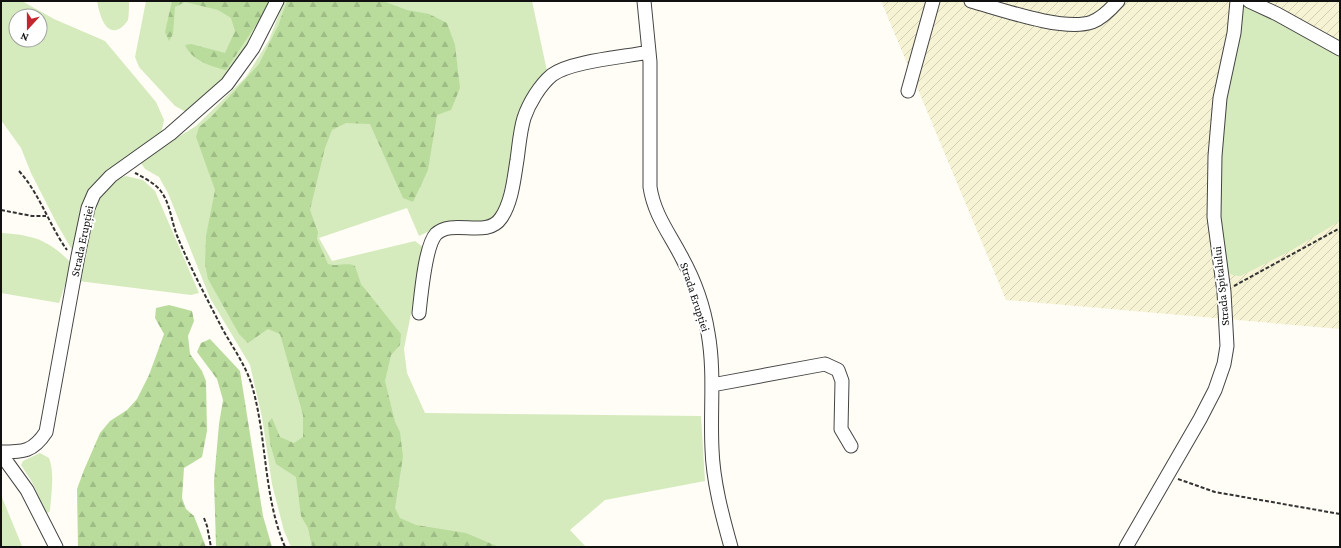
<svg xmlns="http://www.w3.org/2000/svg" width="1341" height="548" font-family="'Crimson Pro',serif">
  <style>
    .farmland { fill: url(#farmland-furrows) }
    .grass { fill: #d5ebbd; fill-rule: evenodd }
    .forest { fill: url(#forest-firs) }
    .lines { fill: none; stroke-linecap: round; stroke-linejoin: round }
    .minor-casing { stroke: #444; stroke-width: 15 }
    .path { stroke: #333; stroke-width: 2; stroke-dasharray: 4 2; stroke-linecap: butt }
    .minor { stroke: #fff; stroke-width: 13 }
    .labels { text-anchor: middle; stroke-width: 4; stroke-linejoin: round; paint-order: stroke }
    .street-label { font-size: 12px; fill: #111; stroke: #fff }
  </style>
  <defs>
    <pattern id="farmland-furrows" width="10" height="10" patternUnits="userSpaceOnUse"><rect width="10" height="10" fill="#f6f3d4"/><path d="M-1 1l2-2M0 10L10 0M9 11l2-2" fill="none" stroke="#d2cfb5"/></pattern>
    <pattern id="forest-firs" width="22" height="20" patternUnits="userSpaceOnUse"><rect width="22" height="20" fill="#b9dc9c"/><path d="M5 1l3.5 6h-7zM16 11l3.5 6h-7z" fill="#9ebc85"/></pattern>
  </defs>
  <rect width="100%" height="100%" fill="#fffdf5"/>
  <path class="farmland" d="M881,1H1340V329L1006,300Z"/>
  <path class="grass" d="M1,1H22L54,19L105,41L156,102L164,120L161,134L100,182L72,250L57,224L31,173L21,148L1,120ZM16,16H40V40H16Z
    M97,1H129C129,7 129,15 128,20C126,23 122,28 119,29C104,36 99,11 97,1Z
    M146,1H272L267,15L224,81L186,112L175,106L139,67L135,57Z
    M284,1H532L547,71L520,114L501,205L495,217L485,221L444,224L419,236L407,208L319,238L332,261L415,241L424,248L404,349L407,373L425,413L701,416L705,481L605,500L570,530L586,547H291L284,531L272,484L262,417L250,365L210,298L168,193L159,177L145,169L141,163L144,158L196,126L246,77L269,40Z
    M1248,5L1340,54V221L1292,250L1241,276C1234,276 1229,275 1225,269C1218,255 1217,133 1221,114C1227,78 1235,42 1243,6Z
    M126,176L143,180L155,191L199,293L191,295L78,281L95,202L113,180Z
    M1,233C32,235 48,239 70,262L69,273L59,303L1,293Z
    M40,453L49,458C55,473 51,495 50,511L48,513L46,512L32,482L21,465L23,461Z
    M1,495L22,546V547H1Z"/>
  <path class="forest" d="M172,1H269L266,10L226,70C212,67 191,60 185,45L191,44L225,53L235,31L231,18L218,10L185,2L175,7L173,34L169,41L165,32Z
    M287,1H383L407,10L429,14L447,23L455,45L460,88L451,110L437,115L428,170L413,202L403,198L370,124L346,123L332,130L325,148L310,210L318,232L317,239L328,264C339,267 347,262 355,266L361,284L401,334L400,345L391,355L385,381L395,422L400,432L403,457L395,508L400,518L416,525L466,533L499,547H312L308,528L301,516L296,477L276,464L270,443L268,423L272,418L280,437L294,443L303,437V415L280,334L268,329L248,343L239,334L208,279L205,264L206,236L215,190L196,137L199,127L211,117L259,64L278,26Z
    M169,305L192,311L194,321L188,336L190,354L202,371L206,381L207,431L202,457L184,468L182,498L186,509L194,516L206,547H78L77,489L84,470L100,433L110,421L127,410L137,399L149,375L164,334L155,318L156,308Z
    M210,339L240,371L263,516L272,547H217L216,545L214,481L219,424L223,400L217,379L197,352L201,343Z"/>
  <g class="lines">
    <g class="minor-casing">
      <path id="minor" d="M644,1L650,62V187C654,214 669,233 681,256C694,279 704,308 708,333C715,372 710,410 712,449C713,481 722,515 731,547
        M971,1C1000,9 1064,32 1092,22C1102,18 1111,9 1118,1
        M1249,1L1277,14L1340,49
        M908,91L933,1
        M419,313C421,296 425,246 436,234C453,218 487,239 501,218C512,202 514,178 517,160C519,146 520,131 524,118C529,103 540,85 552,75C571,61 625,57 649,52
        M712,385L825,364L838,370L842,381L841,429L851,446
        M1,452C23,452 33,452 46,432L78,256L88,208L94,194L111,176L170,134L227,84L253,48L277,1
        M1,454L27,490L56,547
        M1126,547L1200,419L1215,390L1224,364L1227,346L1224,292L1214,217L1215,156L1220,98L1234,33L1237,1"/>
    </g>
    <path class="path" d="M19,171C40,194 49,225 67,250
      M135,173C143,177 154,183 160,190C171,204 171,222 178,238C191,269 207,299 222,328C234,350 248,368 254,393C267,444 264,498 285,547
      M1,210L32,216H46
      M1234,286L1340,228
      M1178,479L1215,492L1340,514
      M204,518L207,526L211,547"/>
    <use href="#minor" class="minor"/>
  </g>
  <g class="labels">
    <g class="street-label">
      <text transform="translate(82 241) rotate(-78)" y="4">Strada Erupției</text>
      <text transform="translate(1221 286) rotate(-96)" y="4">Strada Spitalului</text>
      <text transform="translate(695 297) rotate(72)" y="4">Strada Erupției</text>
    </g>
  </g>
  <rect width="1341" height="548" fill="none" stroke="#111111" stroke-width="4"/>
  <g transform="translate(28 28) rotate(201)"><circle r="19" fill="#ffffff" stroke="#a0a0a0"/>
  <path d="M0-3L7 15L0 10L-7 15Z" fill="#c4262e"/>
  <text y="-6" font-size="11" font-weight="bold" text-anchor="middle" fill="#111111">N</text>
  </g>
</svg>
